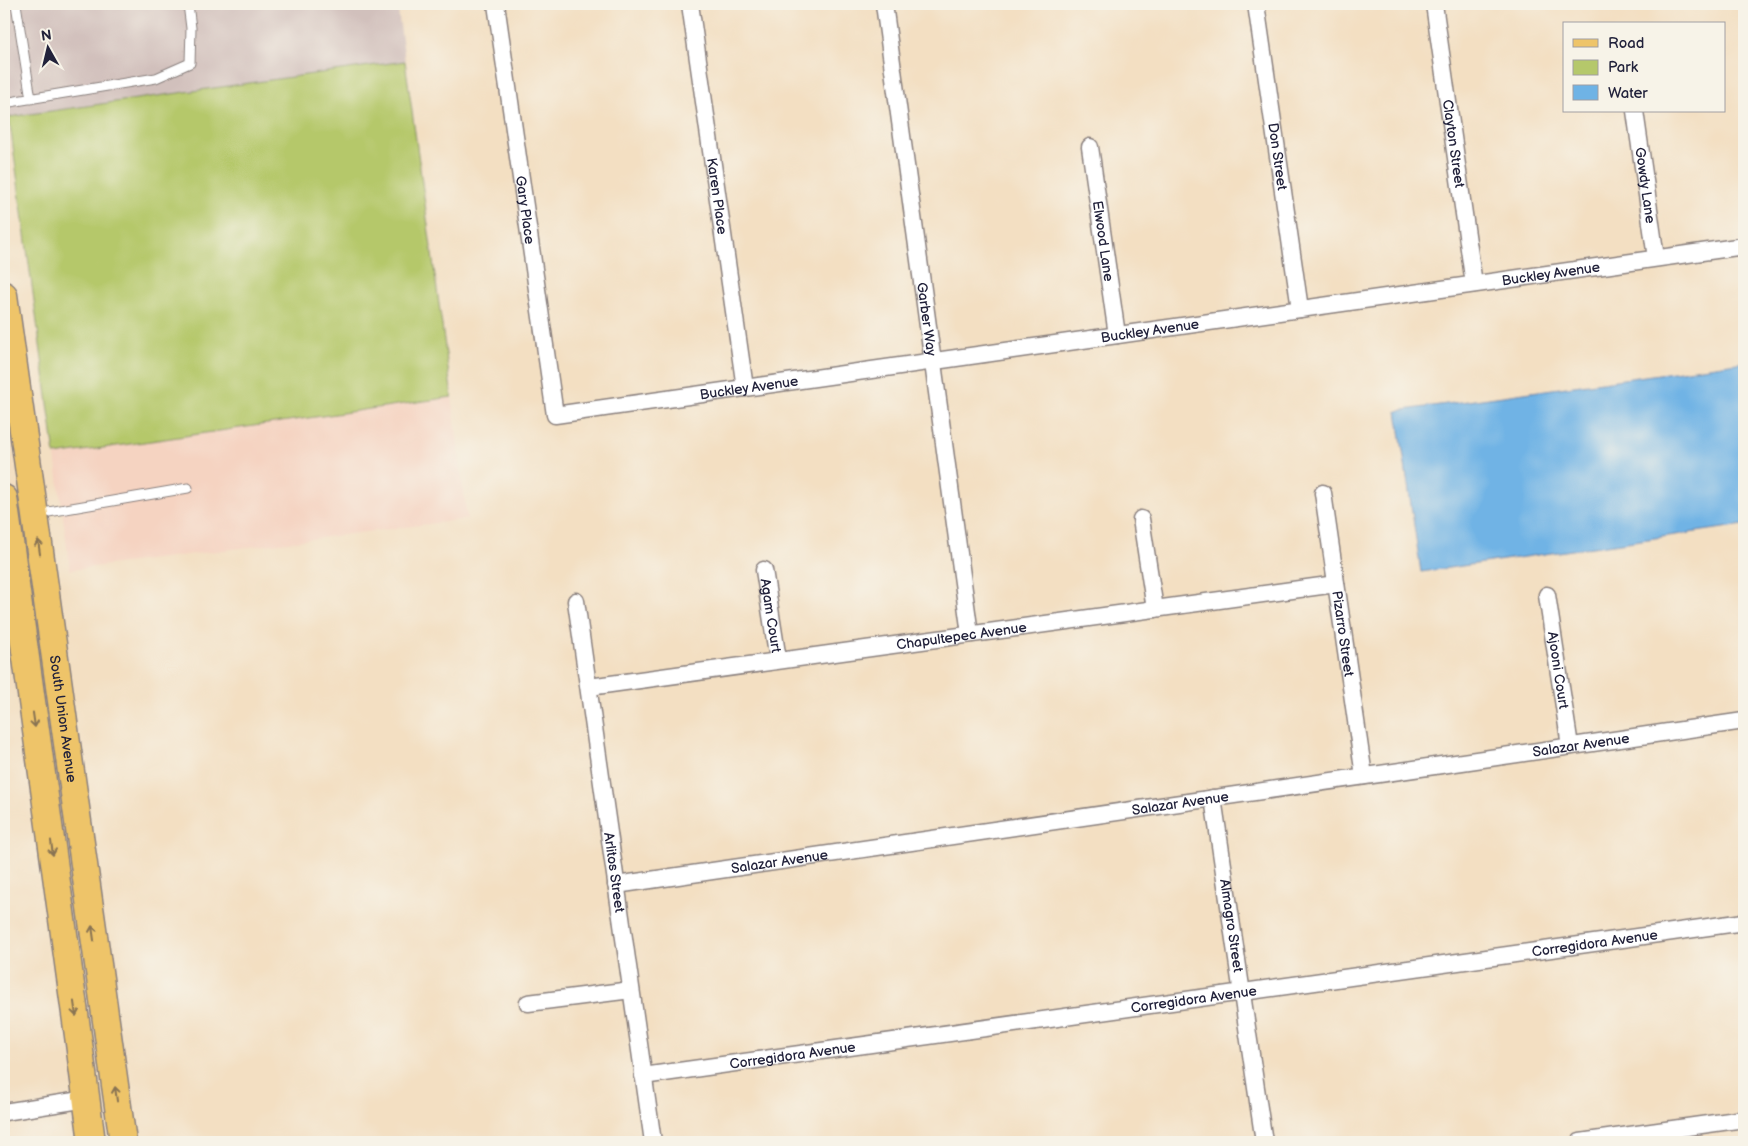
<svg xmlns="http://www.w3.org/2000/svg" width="1748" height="1146" font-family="'Balsamiq Sans',sans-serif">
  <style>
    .built { fill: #f5d3c1 }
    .industrial { fill: #d1c0bc }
    .green { fill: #b5c86b; stroke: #6c7553 }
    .water { fill: #6fb3e5; stroke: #486a90 }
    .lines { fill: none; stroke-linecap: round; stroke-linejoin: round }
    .lane-casing { stroke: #8a807e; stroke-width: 11 }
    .street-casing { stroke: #8a807e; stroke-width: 19 }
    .primary-casing { stroke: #8a807e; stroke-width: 29 }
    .lane { stroke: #fff; stroke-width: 9 }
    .street { stroke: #fff; stroke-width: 16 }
    .primary { stroke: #eec469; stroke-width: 26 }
    .oneway { stroke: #887352 }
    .labels { text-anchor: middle; stroke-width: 4; stroke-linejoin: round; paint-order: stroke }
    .street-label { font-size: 14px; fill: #22223b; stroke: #f7f3e8 }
  </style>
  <rect width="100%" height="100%" fill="#f7f3e8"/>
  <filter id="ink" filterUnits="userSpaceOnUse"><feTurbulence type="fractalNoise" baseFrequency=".02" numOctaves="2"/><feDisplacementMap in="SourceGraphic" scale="10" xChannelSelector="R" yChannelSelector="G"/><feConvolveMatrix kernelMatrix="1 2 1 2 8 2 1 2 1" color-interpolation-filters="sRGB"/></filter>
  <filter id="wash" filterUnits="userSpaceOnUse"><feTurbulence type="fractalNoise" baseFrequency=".0096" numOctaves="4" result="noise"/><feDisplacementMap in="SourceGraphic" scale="20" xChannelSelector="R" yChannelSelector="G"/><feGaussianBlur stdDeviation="1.12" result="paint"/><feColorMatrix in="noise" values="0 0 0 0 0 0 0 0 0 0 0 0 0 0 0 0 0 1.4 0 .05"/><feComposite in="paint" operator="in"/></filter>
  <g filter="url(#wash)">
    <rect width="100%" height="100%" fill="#f3dfc2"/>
    <path class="built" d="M452,397L467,519L70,570L55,455Z"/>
    <path class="industrial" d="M4,4H397L405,61L9,117L4,80Z"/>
    <path class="green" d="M405,61L452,397L55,455L9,117Z"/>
    <path class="water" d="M1744,362V525L1421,572L1397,411Z"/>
  </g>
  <g filter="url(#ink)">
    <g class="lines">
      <g class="lane-casing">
        <path id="lane" d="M16,4L31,99
          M4,103L156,78L190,63L191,28L188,4
          M37,514L188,488"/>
      </g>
      <g class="street-casing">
        <g id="street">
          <path id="s1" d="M496,4L555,415L1744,246"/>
          <path id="s2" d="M690,4L745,388"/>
          <path id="s3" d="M884,4L970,634"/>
          <path id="s4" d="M1256,4L1300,309"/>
          <path id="s5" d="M1434,4L1474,284"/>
          <path id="s6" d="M1635,111L1656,258"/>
          <path id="s7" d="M1090,147L1117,335"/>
          <path id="s8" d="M1323,493L1364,776"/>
          <path d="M1141,519L1155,609"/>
          <path id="s9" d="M764,570L778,660"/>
          <path id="s10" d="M1547,595L1570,746"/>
          <path id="s11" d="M576,601L653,1142"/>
          <path id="s12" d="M589,687L1336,584"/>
          <path id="s13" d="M1213,798L1264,1142"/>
          <path id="s14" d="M616,885L1744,721"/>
          <path d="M528,1003L631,990"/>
          <path id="s15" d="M643,1076L1744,922"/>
          <path d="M4,1112L87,1099"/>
          <path d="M1580,1142L1744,1119"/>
        </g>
      </g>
      <g class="primary-casing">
        <g id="primary">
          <path id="s16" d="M4,295L123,1142"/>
          <path d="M4,498L79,1043L92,1142"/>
        </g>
      </g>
      <use href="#lane" class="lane"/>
      <use href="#street" class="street"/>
      <use href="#primary" class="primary"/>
    </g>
    <defs><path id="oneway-shaft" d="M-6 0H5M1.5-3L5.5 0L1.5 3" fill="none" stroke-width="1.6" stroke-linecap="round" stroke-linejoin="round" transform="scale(1.25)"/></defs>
    <g class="oneway">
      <use href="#oneway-shaft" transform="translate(39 547) rotate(-98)"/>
      <use href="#oneway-shaft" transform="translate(34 720) rotate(82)"/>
      <use href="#oneway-shaft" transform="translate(52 848) rotate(82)"/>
      <use href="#oneway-shaft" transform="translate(93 933) rotate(-98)"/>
      <use href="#oneway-shaft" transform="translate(75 1009) rotate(82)"/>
      <use href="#oneway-shaft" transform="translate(116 1094) rotate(-98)"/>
    </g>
  </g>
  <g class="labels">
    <g class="street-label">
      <text dy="5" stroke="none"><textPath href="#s5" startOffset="141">Clayton Street</textPath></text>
      <text dy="5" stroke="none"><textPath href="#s4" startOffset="154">Don Street</textPath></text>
      <text dy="5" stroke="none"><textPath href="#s6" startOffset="75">Gowdy Lane</textPath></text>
      <text dy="5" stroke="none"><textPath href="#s2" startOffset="194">Karen Place</textPath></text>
      <text dy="5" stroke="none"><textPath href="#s1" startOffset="208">Gary Place</textPath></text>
      <text dy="5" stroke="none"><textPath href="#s7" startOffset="95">Elwood Lane</textPath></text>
      <text dy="5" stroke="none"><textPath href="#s1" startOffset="1421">Buckley Avenue</textPath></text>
      <text dy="5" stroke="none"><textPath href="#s3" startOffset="318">Garber Way</textPath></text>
      <text dy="5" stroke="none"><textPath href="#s1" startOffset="1016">Buckley Avenue</textPath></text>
      <text dy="5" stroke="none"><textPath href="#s1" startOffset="611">Buckley Avenue</textPath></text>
      <text dy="5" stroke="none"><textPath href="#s9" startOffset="46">Agam Court</textPath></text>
      <text dy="5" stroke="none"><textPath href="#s12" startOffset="376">Chapultepec Avenue</textPath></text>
      <text dy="5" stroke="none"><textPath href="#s8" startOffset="142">Pizarro Street</textPath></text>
      <text dy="5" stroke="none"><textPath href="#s10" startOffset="76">Ajooni Court</textPath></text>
      <text dy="5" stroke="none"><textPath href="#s16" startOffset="428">South Union Avenue</textPath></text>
      <text dy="5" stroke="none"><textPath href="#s14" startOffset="975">Salazar Avenue</textPath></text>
      <text dy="5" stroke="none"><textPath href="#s14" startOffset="570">Salazar Avenue</textPath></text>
      <text dy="5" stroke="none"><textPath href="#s14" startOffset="165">Salazar Avenue</textPath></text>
      <text dy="5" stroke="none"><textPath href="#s11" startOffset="274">Arlitos Street</textPath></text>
      <text dy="5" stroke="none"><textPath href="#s13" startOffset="129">Almagro Street</textPath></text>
      <text dy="5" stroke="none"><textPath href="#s15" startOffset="961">Corregidora Avenue</textPath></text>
      <text dy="5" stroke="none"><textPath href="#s15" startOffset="556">Corregidora Avenue</textPath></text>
      <text dy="5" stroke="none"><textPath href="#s15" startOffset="151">Corregidora Avenue</textPath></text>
    </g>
  </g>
  <rect width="1748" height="1146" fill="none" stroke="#f7f3e8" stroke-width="20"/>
  <rect x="1563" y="22" width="162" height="90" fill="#f7f3e8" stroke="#a29fa3"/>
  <rect x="1573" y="39" width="25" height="8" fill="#eec469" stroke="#a29fa3"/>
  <text x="1608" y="48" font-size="15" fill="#22223b">Road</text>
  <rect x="1573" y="60" width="25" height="15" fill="#b5c86b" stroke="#a29fa3"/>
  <text x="1608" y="72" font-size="15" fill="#22223b">Park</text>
  <rect x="1573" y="85" width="25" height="15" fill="#6fb3e5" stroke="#a29fa3"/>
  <text x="1608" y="98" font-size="15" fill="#22223b">Water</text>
  <g transform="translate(48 48) rotate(352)" stroke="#f7f3e8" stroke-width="4" paint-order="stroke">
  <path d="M0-4L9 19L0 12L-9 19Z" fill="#22223b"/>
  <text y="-8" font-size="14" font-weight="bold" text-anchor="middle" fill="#22223b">N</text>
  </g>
</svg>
